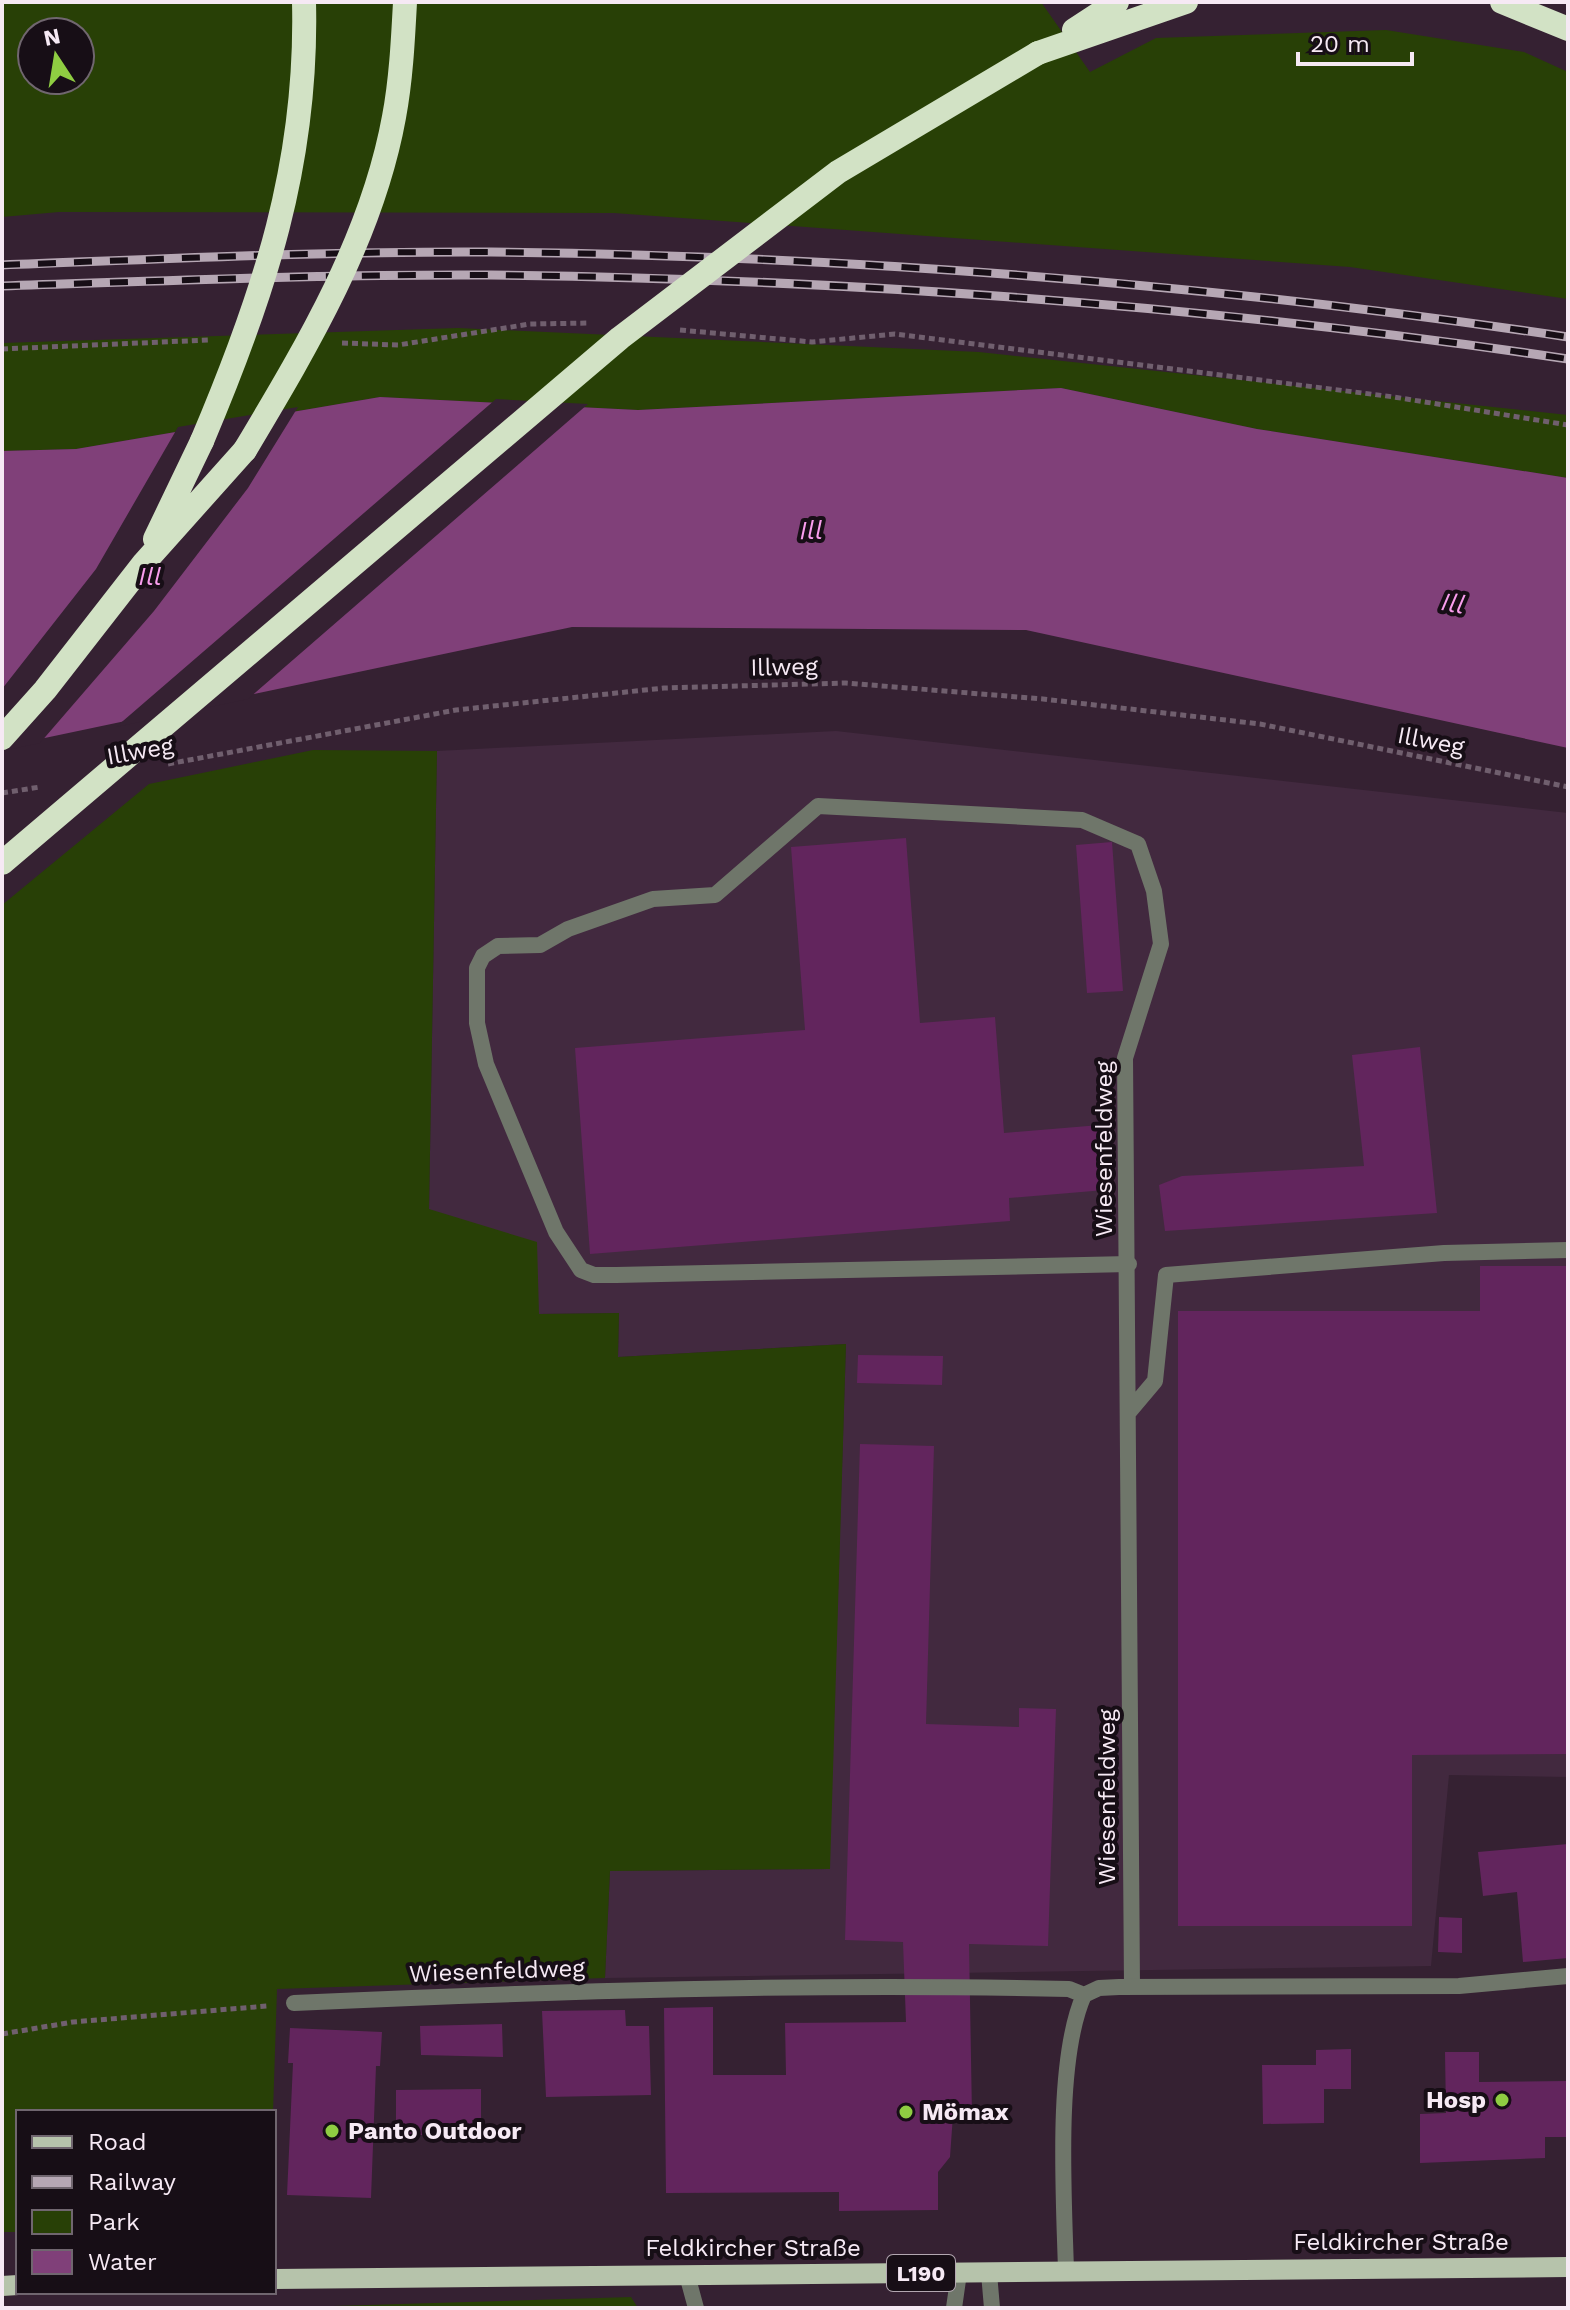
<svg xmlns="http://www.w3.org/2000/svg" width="1570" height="2310" font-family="'Work Sans',sans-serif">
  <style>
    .built { fill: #42293f }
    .green { fill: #284006; fill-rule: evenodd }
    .water { fill: #804079 }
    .pier { fill: #352132 }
    .building { fill: #62255d }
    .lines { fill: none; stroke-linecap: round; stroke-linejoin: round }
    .path { stroke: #705f6e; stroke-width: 5; stroke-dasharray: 6 4; stroke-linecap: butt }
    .service { stroke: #6f766a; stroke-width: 16 }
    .minor { stroke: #6f766a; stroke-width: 16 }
    .primary { stroke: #b6c3ab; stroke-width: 20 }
    .motorway { stroke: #d2e2c5; stroke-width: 24 }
    .rail-casing { stroke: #b6a7b4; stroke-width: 9 }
    .rail { stroke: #170e16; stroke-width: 6; stroke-dasharray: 18; stroke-linecap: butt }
    .motorway-bridge { stroke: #d2e2c5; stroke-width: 24 }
    .poi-dot { fill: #8fcd42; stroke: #170e16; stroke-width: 3 }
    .labels { text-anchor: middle; stroke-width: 8; stroke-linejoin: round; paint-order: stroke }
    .shield { fill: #170e16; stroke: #b3a7b1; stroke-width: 2 }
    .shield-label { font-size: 22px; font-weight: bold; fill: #f6e9f4 }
    .street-label { font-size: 24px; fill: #f6e9f4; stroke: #170e16 }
    .poi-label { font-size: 24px; font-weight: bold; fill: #f6e9f4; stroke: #170e16; text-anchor: start }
    .water-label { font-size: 26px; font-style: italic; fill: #f99eee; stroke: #170e16 }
  </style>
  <rect width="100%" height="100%" fill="#352132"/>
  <path class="built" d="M836,731L1568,813V1777L1449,1775L1431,1966L605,1978L610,1871L829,1869L846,1344L618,1357L619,1313L539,1314L429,1209L437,751Z"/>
  <path class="green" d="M2,2H1041L1090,72L1156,38L1386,30L1524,52L1568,72V299L1350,267L614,213L59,212L2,217ZM32,32H80V80H32Z
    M458,328L979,352L1568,415V478L1257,429L1061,388L638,410L380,397L76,449L2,451V343Z
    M313,750L437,751L429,1209L537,1242L539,1314L619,1313L618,1357L846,1344L830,1869L610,1871L605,1978L277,1989L273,2112H18V2232H2V905L149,784Z
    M631,2297L638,2308H266Z"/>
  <path class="water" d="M1061,388L1257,429L1568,478V748L1026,630L572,627L2,747V451L76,449L380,397L638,410Z"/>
  <path class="pier" d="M496,399L588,404L248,699L116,727Z
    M298,407L248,488L154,611L40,743L2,751V689L96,569L178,427Z"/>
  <path class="building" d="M906,838L920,1023L995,1017L1004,1133L1100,1125L1105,1190L1009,1198L1010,1221L590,1254L575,1048L805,1030L791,847Z
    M1112,842L1123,991L1087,993L1076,845Z
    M1420,1047L1437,1213L1165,1231L1159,1185L1182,1176L1364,1166L1352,1055Z
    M1480,1266H1568V1754L1412,1755V1926H1178V1311H1480Z
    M858,1355L943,1356L942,1385L857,1383Z
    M860,1444L934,1446L926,1724L1019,1727V1708L1056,1709L1048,1946L969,1944L972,2115H953L950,2157L938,2172V2210L839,2211V2192L666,2193L664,2008L713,2007V2075H786L785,2023L906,2022L903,1942L845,1940Z
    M1568,1844V1958L1523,1962L1517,1892L1483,1896L1478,1852Z
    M1439,1917L1462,1918V1953L1438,1952Z
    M625,2010L626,2026H649L651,2095L546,2097L542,2011Z
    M502,2024L503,2057L421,2055L420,2026Z
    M290,2028L382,2032L380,2066H376L371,2198L287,2195L293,2063H288Z
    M1351,2049V2089H1324V2123L1263,2124L1262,2065H1316V2050Z
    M1445,2052H1479V2082L1568,2081V2137H1545V2158L1420,2163V2114L1446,2113Z
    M481,2089V2120H472V2139L427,2140V2135H396V2090Z"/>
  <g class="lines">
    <path class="path" d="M680,330L812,342L895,334L1394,397L1568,425
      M342,343L398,345L530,324L590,323
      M2,349L208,340
      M168,764L456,710L664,688L846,683L1043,699L1260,724L1568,787
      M2,793L40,787
      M2,2034L73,2022L267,2006"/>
    <path class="service" d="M1129,1264L616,1275H594L581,1270L556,1232L486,1064L477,1023V968L483,956L498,946L540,945L568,929L653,899L715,895L818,806L1082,820L1138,844L1154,891L1161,944L1125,1058L1132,1986
      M1128,1413L1155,1381L1166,1275L1444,1253L1568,1250
      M989,2273L992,2308
      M687,2275L696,2308
      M954,2308L959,2273"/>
    <path class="minor" d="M294,2003C552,1991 810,1983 1069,1989L1084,1995
      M1066,2271C1064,2197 1055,2060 1084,1995L1099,1988L1119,1987L1459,1986L1568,1976"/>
    <path class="primary" d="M274,2279L1568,2267
      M2,2286L18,2285"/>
    <path class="motorway" d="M1502,2L1568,29
      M1074,30L1117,2
      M1038,53L1186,2
      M155,539L202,441
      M2,738L45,690L144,563L245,450"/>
    <g class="rail-casing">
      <path id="rail" d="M2,265C165,259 328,251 491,252C851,256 1212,284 1568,337
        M2,286C165,281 328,274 491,275C851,279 1212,306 1568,359"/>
    </g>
    <use href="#rail" class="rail"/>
    <path class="motorway-bridge" d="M202,441C264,295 308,163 304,2
      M245,450C307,346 372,238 394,117C401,80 403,40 405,2
      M2,863L620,338L838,172L1038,53"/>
  </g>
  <g class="poi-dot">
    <circle cx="1502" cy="2100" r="8"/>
    <circle cx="906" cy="2112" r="8"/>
    <circle cx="332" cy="2131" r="8"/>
  </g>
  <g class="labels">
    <rect class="shield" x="887" y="2255" width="68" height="36" rx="6"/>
    <g class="shield-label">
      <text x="921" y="2281">L190</text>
    </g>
    <g class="street-label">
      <text transform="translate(784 667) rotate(-1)" y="8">Illweg</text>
      <text transform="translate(1431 741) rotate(11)" y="8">Illweg</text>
      <text transform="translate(140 751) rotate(-10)" y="8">Illweg</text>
      <text transform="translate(1104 1149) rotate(-90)" y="8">Wiesenfeldweg</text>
      <text transform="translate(1107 1797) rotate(-90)" y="8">Wiesenfeldweg</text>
      <text transform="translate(497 1971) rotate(-2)" y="8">Wiesenfeldweg</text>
      <text x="1401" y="2250">Feldkircher Straße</text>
      <text x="753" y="2256">Feldkircher Straße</text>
    </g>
    <g class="poi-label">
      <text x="1486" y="2108" text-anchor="end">Hosp</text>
      <text x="922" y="2120">Mömax</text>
      <text x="348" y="2139">Panto Outdoor</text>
    </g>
    <g class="water-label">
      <text transform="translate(811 530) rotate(-1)" y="9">Ill</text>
      <text x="150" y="585">Ill</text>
      <text transform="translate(1453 603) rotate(10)" y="9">Ill</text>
    </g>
  </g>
  <rect width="1570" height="2310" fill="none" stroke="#f6e9f4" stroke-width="8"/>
  <rect x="16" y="2110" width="260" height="184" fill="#170e16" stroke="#70666f" stroke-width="2"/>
  <rect x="32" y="2136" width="40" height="12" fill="#b6c3ab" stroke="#70666f" stroke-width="2"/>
  <text x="88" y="2150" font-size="24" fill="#f6e9f4">Road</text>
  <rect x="32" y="2176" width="40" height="12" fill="#b6a7b4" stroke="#70666f" stroke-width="2"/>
  <text x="88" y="2190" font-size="24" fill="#f6e9f4">Railway</text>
  <rect x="32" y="2210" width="40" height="24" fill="#284006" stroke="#70666f" stroke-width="2"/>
  <text x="88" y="2230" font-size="24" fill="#f6e9f4">Park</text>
  <rect x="32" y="2250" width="40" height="24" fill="#804079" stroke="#70666f" stroke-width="2"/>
  <text x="88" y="2270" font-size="24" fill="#f6e9f4">Water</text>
  <g transform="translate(56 56) rotate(348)"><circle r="38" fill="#170e16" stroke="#70666f" stroke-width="2"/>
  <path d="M0-6L14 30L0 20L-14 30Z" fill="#8fcd42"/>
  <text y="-12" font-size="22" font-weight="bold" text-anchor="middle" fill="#f6e9f4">N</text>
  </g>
  <path d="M1298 52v12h114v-12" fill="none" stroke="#f6e9f4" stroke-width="4"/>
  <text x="1310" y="52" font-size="24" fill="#f6e9f4" stroke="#170e16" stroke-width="6" paint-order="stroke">20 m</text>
</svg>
